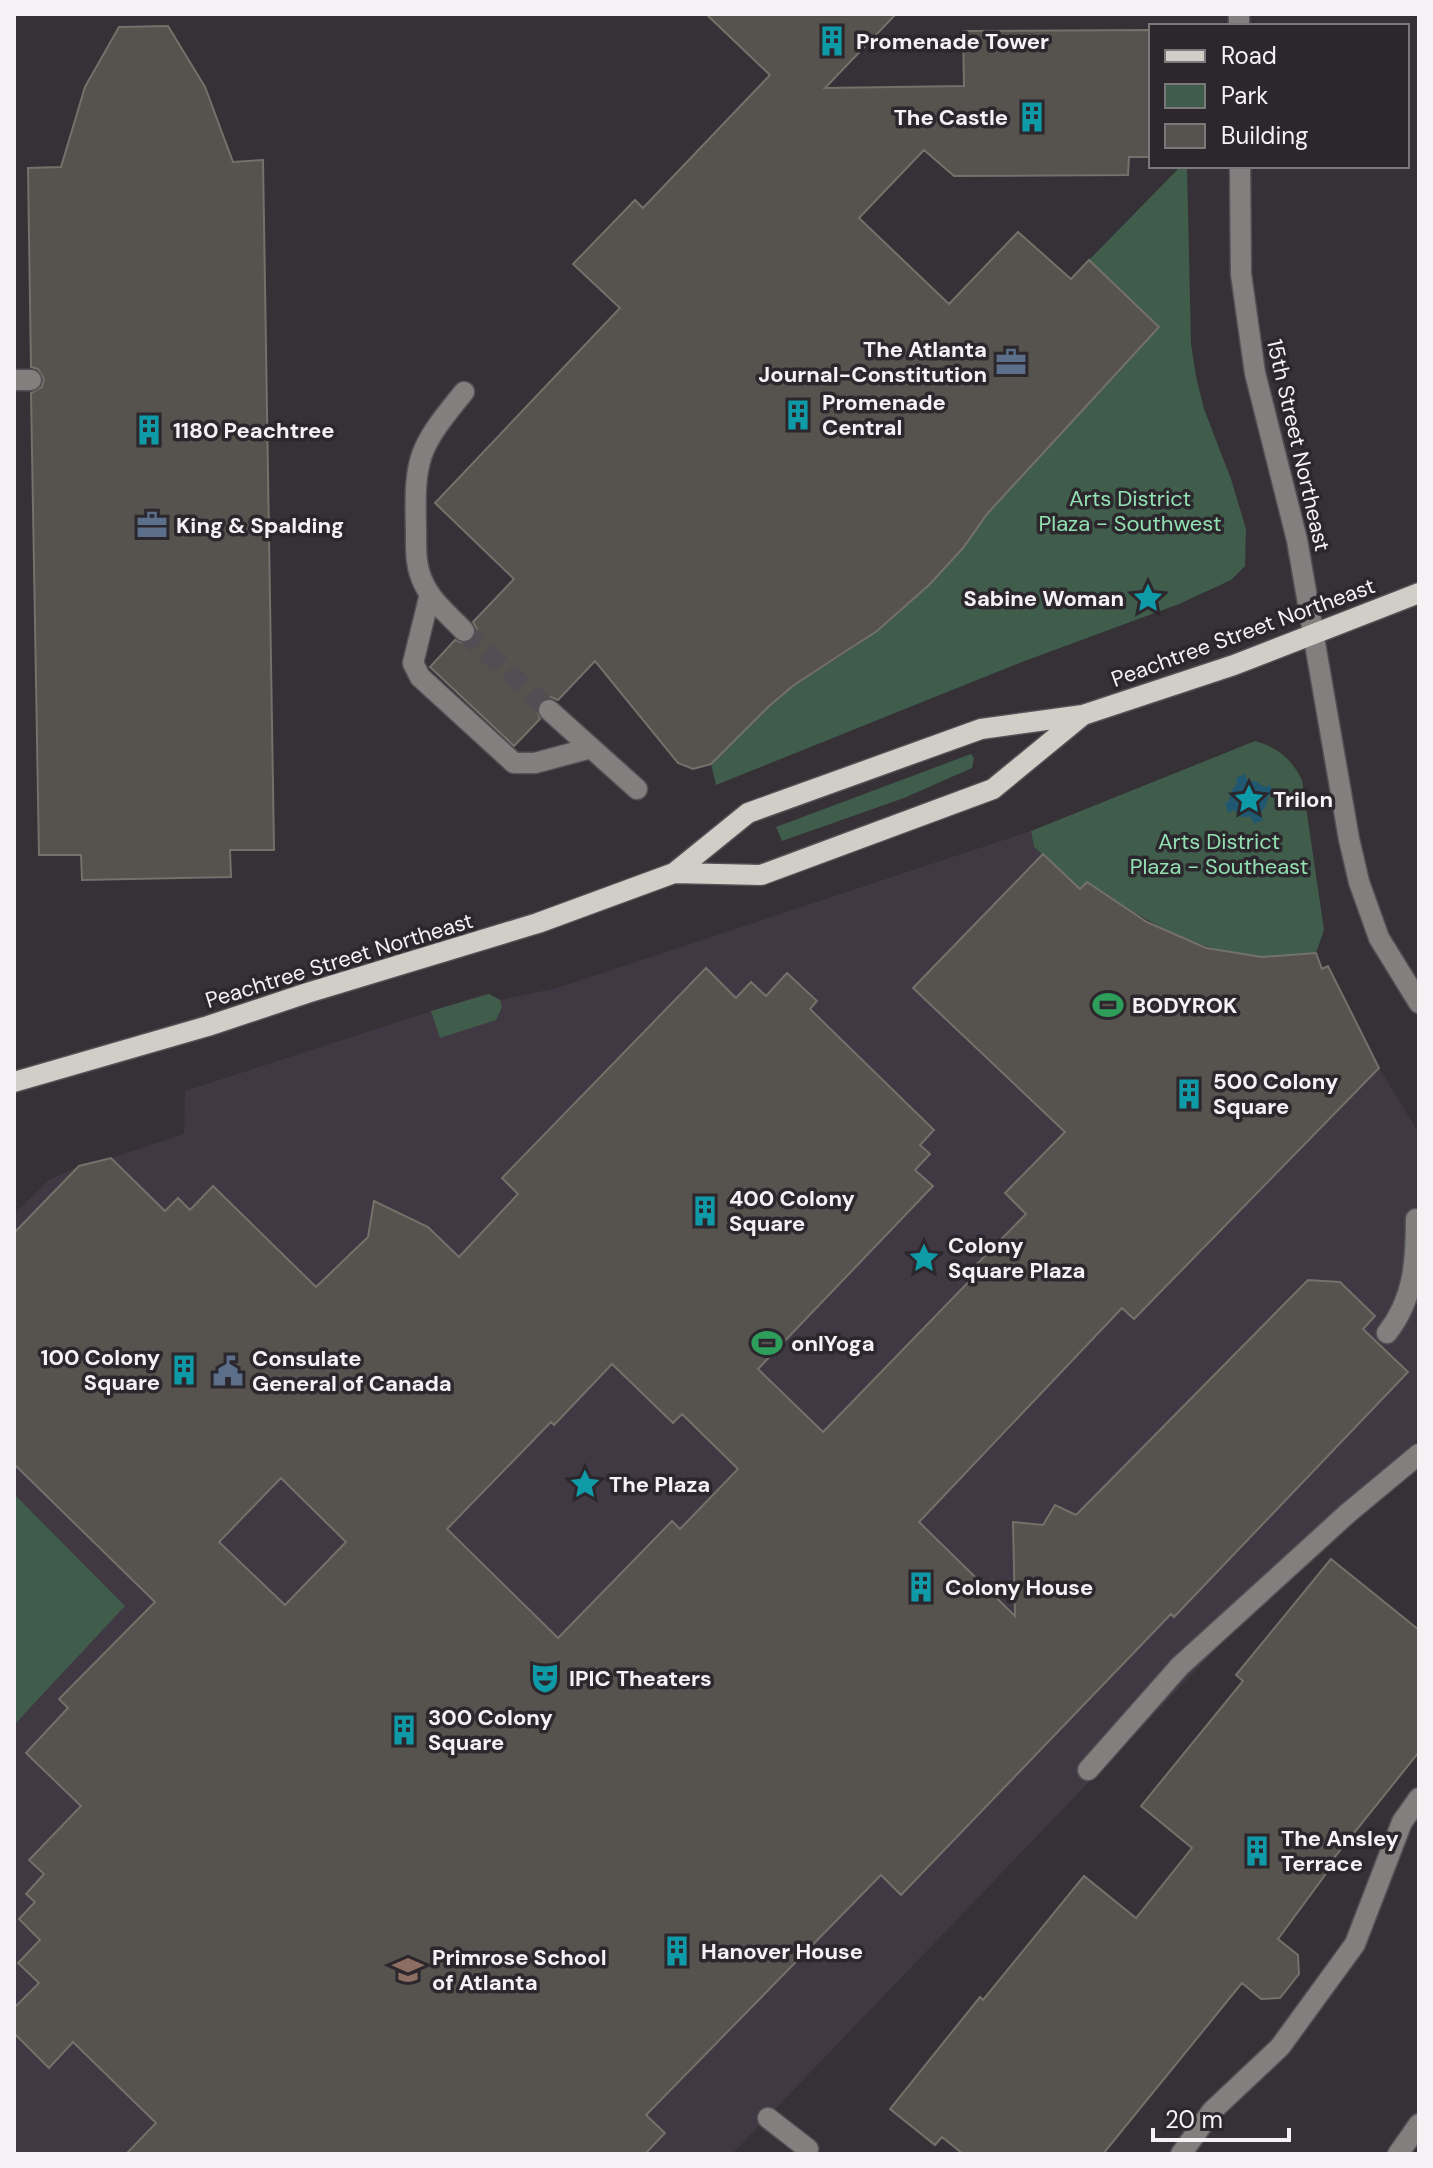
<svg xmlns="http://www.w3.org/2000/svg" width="1433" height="2168" font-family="'DM Sans',sans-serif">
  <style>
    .built { fill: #403842 }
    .green { fill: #405c4b }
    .water { fill: #205871 }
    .building { fill: #56524d; stroke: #74706a; stroke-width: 2; fill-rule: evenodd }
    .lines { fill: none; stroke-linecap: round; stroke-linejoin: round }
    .minor-tunnel { stroke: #524e53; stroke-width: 20; stroke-dasharray: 20 10; stroke-linecap: butt }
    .minor-casing { stroke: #545055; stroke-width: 23 }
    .major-casing { stroke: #545055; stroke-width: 23 }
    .minor { stroke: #82807e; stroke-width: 20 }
    .major { stroke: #d1cec8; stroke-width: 20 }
    .labels { text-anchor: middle; stroke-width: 7; stroke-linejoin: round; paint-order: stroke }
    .poi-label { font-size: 22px; font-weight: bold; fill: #f4f2f5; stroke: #2b272c; text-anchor: start }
    .street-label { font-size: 22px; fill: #f4f2f5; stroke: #2b272c }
    .park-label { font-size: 22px; fill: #93e1b3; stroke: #2b272c }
  </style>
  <rect width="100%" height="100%" fill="#353136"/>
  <path class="built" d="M1031,831L1034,847L1081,889L1087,882L1147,922L1262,957L1316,953L1322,968L1328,966L1379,1068L1419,1133V1438L732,2154H14V1214L49,1180L79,1166L111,1158L184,1134L185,1091L481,995L489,994L500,1000L557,988Z"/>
  <path class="green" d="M1181,166H1187L1191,344L1196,376L1204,409L1231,479L1246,529L1245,566L1231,580L1179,604L1022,662L716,785L711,764C737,738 762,710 791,688C811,673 833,662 853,648C907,611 950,567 987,514L1159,328L1089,260Z
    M1255,741C1278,748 1291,758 1302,780L1324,930L1316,953C1298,954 1279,958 1261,957C1194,952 1141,918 1087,882L1080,889L1034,847L1031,831Z
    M971,754L974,758L972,768L904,798L782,841L776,827Z
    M489,994L500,1000L502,1007L496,1020L440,1038L431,1011Z
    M14,1494L125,1606L14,1725Z"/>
  <path class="water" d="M1245,774L1247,780L1257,782L1264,787L1270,785L1274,794L1268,796L1266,806L1260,813L1263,820L1254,824L1251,817H1242L1234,810L1228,813L1225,803L1229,801L1231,792L1237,783L1236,778Z"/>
  <path class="building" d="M706,14H896L825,88L964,86L963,31L1151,30V157H1129L1128,175L954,176L924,150L859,218L949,304L1018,232L1071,279L1089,260L1159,327L987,514L963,548L929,585L877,631L794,685L768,707L711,764L693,769L678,763L595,661L558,700L551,697L540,701L536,708L540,719L514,746L430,667L455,640L466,644L474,640L477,629L473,622L514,579L435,503L620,308L573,264L635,200L643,208L770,75Z
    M168,26L205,87L233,162L263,160L274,850H230L231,877L82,880L81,855H39L31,393L42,387L44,379L38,369L31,367L28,168L61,167L85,87L119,27Z
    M1043,854L1080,889L1087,882L1147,922L1206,948L1262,957L1316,953L1322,969L1328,966L1379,1068L1134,1319L1122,1308L919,1522L1015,1616L1013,1522L1043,1525L1055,1505L1076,1515L1308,1280L1340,1282L1375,1316L1363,1329L1408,1372L1174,1617L1171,1614L901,1895L881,1875L646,2115L665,2133L645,2154H126L156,2123L73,2042L49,2068L14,2033V2008L39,1983L18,1963L40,1940L19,1919L35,1902L26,1894L44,1874L29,1860L81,1806L26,1753L68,1708L59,1699L155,1602L14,1464V1233L79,1166L111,1158L165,1211L178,1198L190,1210L213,1186L316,1287L368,1237L374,1201L428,1227L459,1257L518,1194L502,1178L706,968L736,998L751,982L766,996L787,973L817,1001L810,1009L934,1130L920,1145L930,1154L915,1170L933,1186L758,1369L823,1432L981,1269L976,1265L1026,1214L1005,1193L1065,1132L913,988ZM612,1364L673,1423L682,1414L738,1469L680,1529L672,1521L558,1638L447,1529L551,1422L554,1425ZM281,1478L346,1542L285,1605L219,1542Z
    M1331,1559L1419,1630V1752L1325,1869L1328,1871L1278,1939L1298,1955L1299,1974L1280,1998L1261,1999L1242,1983L1103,2154H963L942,2137L935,2145L890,2109L980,1997L983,2000L1084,1876L1136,1918L1192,1848L1141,1806L1243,1681L1236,1675Z"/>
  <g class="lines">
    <path class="minor-tunnel" d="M464,631L549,710"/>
    <g class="minor-casing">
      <path id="minor" d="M1239,14V26
        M1240,166L1241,274L1255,373L1297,540L1349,839L1359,882L1379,938L1419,1003
        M14,380H31
        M430,594L413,663L420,677L514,763H535L591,748
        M464,631C451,617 432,602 424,584C415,567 416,549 416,530C414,457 418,448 464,392
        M549,710L637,789
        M1387,1333C1414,1299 1416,1261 1416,1219
        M1088,1770L1180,1666L1348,1513L1419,1454
        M768,2118L808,2149
        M1181,2154L1212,2111L1280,2047L1355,1944L1402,1822L1419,1798
        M1398,2154L1419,2124"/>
    </g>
    <g class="major-casing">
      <path id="major" d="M674,873L761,875L993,789L1083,715
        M14,1082L208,1026L307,993L538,923L674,873L748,813L981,729L1083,715L1234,665L1419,593"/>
    </g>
    <use href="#minor" class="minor"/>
    <use href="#major" class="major"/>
  </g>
  <defs>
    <g id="building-bare" transform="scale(2.4)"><path d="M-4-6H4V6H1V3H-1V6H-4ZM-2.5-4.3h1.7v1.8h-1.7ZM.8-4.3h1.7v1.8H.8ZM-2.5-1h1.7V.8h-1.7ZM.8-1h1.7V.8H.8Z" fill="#0f9aa8" stroke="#2b272c" stroke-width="2.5" paint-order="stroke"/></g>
    <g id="office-bare" transform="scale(2.4)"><path d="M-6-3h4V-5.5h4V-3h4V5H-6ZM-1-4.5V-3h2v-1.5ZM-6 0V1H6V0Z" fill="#5c6f8a" stroke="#2b272c" stroke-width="2.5" paint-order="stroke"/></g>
    <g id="sight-bare" transform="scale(2.4)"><path d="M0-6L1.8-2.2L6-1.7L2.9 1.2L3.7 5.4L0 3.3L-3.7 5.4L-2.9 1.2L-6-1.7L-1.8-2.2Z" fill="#0f9aa8" stroke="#2b272c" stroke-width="2.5" paint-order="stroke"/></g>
    <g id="stadium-bare" transform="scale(2.4)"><path d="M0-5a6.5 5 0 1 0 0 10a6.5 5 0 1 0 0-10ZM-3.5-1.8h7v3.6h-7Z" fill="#2e9e5b" stroke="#2b272c" stroke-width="2.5" paint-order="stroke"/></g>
    <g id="civic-bare" transform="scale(2.4)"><path d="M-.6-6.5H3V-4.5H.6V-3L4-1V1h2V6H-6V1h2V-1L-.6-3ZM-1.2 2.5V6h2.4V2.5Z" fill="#5c6f8a" stroke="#2b272c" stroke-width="2.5" paint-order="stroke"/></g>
    <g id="theatre-bare" transform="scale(2.4)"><path d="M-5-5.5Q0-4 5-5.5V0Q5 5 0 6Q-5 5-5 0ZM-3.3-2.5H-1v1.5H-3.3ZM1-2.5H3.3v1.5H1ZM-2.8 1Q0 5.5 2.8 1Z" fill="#0f9aa8" stroke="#2b272c" stroke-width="2.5" paint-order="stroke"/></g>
    <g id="school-bare" transform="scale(2.4)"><path d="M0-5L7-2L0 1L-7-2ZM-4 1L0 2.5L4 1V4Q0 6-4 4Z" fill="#8d6e63" stroke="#2b272c" stroke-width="2.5" paint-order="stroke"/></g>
  </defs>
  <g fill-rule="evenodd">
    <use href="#building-bare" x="832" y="41"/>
    <use href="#building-bare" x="1032" y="117"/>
    <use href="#office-bare" x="1011" y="362"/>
    <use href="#building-bare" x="798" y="415"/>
    <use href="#building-bare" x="149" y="430"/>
    <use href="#office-bare" x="152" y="525"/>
    <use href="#sight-bare" x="1148" y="598"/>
    <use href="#sight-bare" x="1249" y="799"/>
    <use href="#stadium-bare" x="1108" y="1005"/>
    <use href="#building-bare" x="1189" y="1094"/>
    <use href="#building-bare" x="705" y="1211"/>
    <use href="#sight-bare" x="924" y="1258"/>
    <use href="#stadium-bare" x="767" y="1343"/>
    <use href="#building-bare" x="184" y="1370"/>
    <use href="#civic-bare" x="228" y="1371"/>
    <use href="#sight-bare" x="585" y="1484"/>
    <use href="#building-bare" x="921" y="1587"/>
    <use href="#theatre-bare" x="545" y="1678"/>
    <use href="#building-bare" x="404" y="1730"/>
    <use href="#building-bare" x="1257" y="1851"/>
    <use href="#building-bare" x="677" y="1951"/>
    <use href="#school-bare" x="408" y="1970"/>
  </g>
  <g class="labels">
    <g class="poi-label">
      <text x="856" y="49">Promenade Tower</text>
      <text x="1008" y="125" text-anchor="end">The Castle</text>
      <text x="987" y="357" text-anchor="end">The Atlanta<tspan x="987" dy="25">Journal-Constitution</tspan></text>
      <text x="822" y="410">Promenade<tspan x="822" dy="25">Central</tspan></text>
      <text x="173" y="438">1180 Peachtree</text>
      <text x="176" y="533">King &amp; Spalding</text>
      <text x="1124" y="606" text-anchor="end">Sabine Woman</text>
      <text x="1273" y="807">Trilon</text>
      <text x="1132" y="1013">BODYROK</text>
      <text x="1213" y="1089">500 Colony<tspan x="1213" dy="25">Square</tspan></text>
      <text x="729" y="1206">400 Colony<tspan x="729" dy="25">Square</tspan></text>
      <text x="948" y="1253">Colony<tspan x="948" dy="25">Square Plaza</tspan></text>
      <text x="791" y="1351">onlYoga</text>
      <text x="160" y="1365" text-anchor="end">100 Colony<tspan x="160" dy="25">Square</tspan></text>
      <text x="252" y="1366">Consulate<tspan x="252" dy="25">General of Canada</tspan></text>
      <text x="609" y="1492">The Plaza</text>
      <text x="945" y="1595">Colony House</text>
      <text x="569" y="1686">IPIC Theaters</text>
      <text x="428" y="1725">300 Colony<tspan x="428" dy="25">Square</tspan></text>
      <text x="1281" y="1846">The Ansley<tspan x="1281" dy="25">Terrace</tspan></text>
      <text x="701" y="1959">Hanover House</text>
      <text x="432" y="1965">Primrose School<tspan x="432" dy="25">of Atlanta</tspan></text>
    </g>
    <g class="street-label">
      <text transform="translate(1299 445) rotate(77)" y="8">15th Street Northeast</text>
      <text transform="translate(1243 632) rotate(-20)" y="8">Peachtree Street Northeast</text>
      <text transform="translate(339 960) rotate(-17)" y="8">Peachtree Street Northeast</text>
    </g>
    <g class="park-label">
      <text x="1130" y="506">Arts District<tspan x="1130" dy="25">Plaza - Southwest</tspan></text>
      <text x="1219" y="849">Arts District<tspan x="1219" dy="25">Plaza - Southeast</tspan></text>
    </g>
  </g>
  <rect width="1433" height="2168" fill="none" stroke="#f4f2f5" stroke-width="32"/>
  <rect x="1149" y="24" width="260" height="144" fill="#2b272c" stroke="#7b787c" stroke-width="2"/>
  <rect x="1165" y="50" width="40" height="12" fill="#d1cec8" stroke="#7b787c" stroke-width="2"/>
  <text x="1221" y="64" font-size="24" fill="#f4f2f5">Road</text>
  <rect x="1165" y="84" width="40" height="24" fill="#405c4b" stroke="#7b787c" stroke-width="2"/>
  <text x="1221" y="104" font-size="24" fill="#f4f2f5">Park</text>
  <rect x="1165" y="124" width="40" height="24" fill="#56524d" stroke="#7b787c" stroke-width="2"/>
  <text x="1221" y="144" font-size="24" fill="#f4f2f5">Building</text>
  <path d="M1153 2128v12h136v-12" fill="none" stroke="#f4f2f5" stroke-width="4"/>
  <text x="1165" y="2128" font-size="24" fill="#f4f2f5" stroke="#2b272c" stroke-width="6" paint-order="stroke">20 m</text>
</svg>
